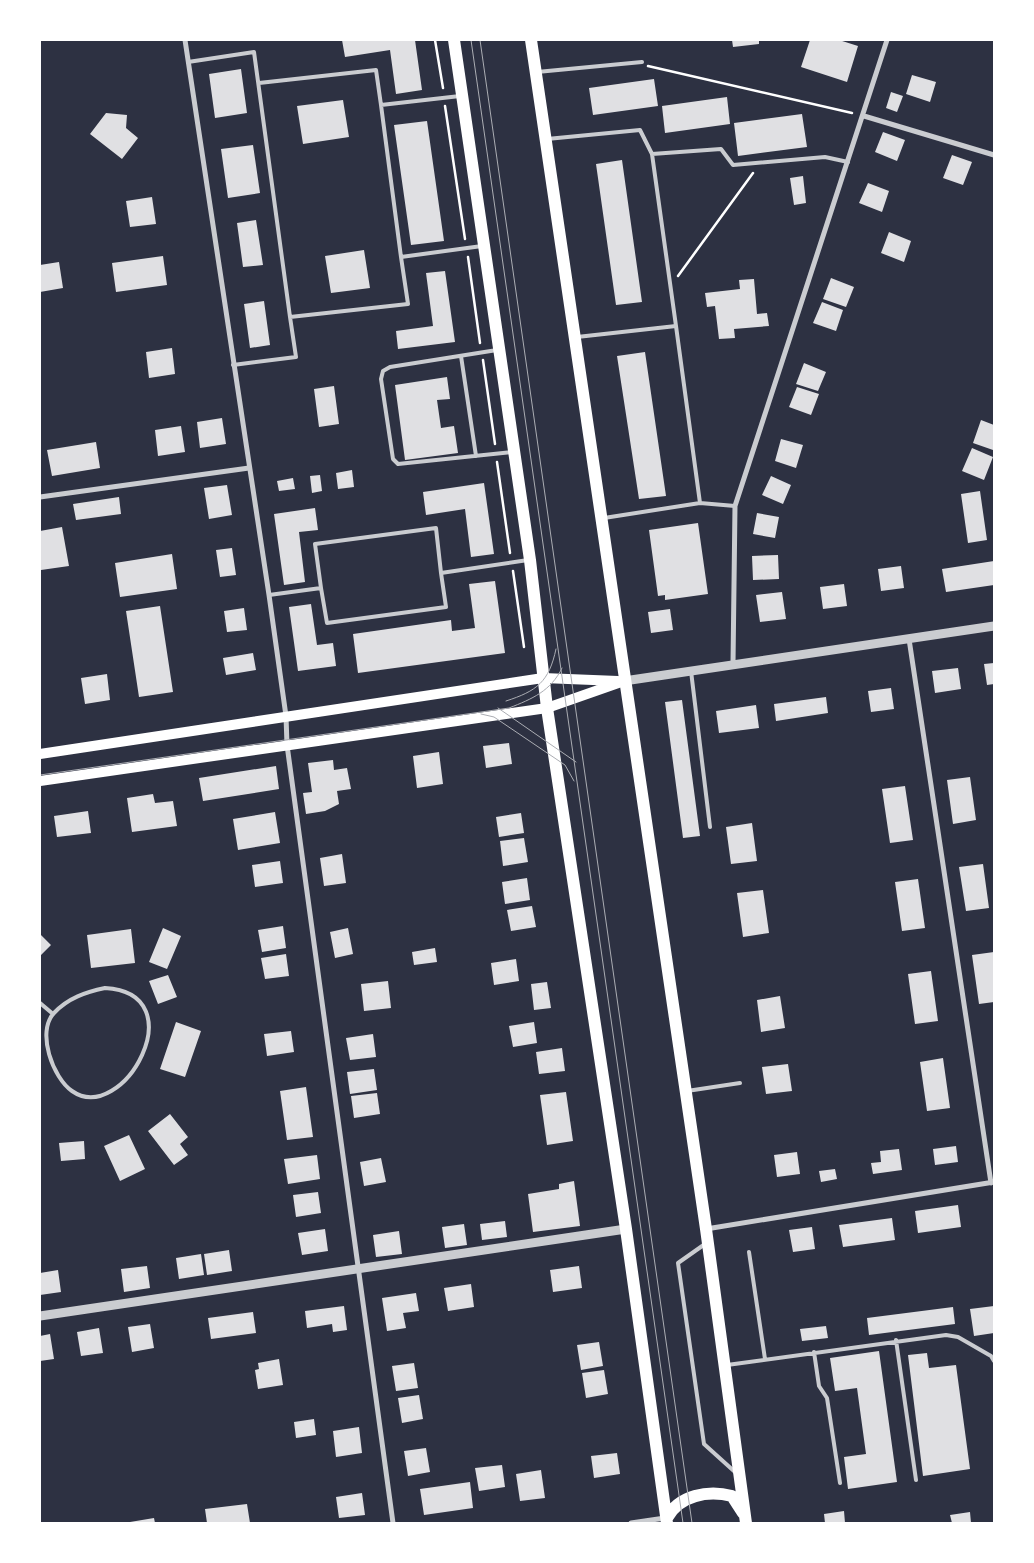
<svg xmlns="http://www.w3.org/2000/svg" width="1034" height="1563" font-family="Spectral,serif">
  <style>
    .building { fill: #e0e0e3 }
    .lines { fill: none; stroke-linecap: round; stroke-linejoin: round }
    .path { stroke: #fff; stroke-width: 2.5 }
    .service { stroke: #caccd0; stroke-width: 4 }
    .minor { stroke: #caccd0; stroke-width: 5 }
    .tertiary { stroke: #caccd0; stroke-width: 9 }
    .secondary { stroke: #fff; stroke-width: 10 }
    .primary { stroke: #fff; stroke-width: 12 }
    .tram { stroke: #abadb3; stroke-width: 1 }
  </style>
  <rect width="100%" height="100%" fill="#2d3142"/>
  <path class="building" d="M342,40H415L422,90L396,94L390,50L345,57Z
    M732,40H759V44L733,47Z
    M810,40H839L858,46L847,82L801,67Z
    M241,69L247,113L215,118L209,74Z
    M912,75L936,82L930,102L906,94Z
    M654,79L658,106L593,115L589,88Z
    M891,92L903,96L897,112L886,108Z
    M727,97L730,124L665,133L662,106Z
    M343,100L349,137L303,144L297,106Z
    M106,113L127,115L126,128L138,138L122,159L90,134Z
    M802,114L807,147L738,156L734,123Z
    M427,121L444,241L411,245L394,125Z
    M883,132L905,140L897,161L875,152Z
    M253,145L260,193L228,198L221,149Z
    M952,155L972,162L963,185L943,178Z
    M622,160L642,302L616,305L596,164Z
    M803,176L806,203L794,205L790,178Z
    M868,183L889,191L882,212L859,203Z
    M152,197L156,224L130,227L126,201Z
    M256,220L263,265L243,267L237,223Z
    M889,232L911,241L904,262L881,253Z
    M364,250L370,288L331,293L325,256Z
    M163,256L167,285L116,292L112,263Z
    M59,262L63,288L40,292V265Z
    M445,271L455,342L398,349L396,331L433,326L426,273Z
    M831,278L854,287L846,307L823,299Z
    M754,279L757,314L767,313L769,326L734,329L735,338L719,339L715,306L707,307L705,293L740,289L739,280Z
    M264,301L270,345L250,348L244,304Z
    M822,302L843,310L836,331L813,323Z
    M172,348L175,374L149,378L146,352Z
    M645,352L666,496L639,499L617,356Z
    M804,363L826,372L818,391L796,384Z
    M447,377L450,399L437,400L441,428L454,426L458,453L405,460L395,385Z
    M334,386L339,424L319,427L314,389Z
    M797,387L819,394L811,415L789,407Z
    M222,418L226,444L200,448L197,422Z
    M981,420L994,425L993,450L973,443Z
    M181,426L185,452L158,456L155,430Z
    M781,439L803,445L796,468L775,461Z
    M96,442L100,468L52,476L47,450Z
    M972,448L993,457L984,480L962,471Z
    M352,470L354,487L338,489L336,473Z
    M320,475L322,491L312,493L310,476Z
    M771,476L791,485L783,504L762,495Z
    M293,478L295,489L279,491L277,481Z
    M484,483L494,554L471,557L465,509L426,515L423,492Z
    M227,485L232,515L209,519L204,488Z
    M980,491L987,540L968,543L961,494Z
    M119,497L121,514L76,520L73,504Z
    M315,508L318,530L299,532L305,582L284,585L274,514Z
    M757,513L779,517L775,538L753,534Z
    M698,523L708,594L665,600V595L658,596L649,530Z
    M62,527L69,566L41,570L40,531Z
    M232,548L236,575L220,577L216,550Z
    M172,554L177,589L120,597L115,563Z
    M778,555L779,579L753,580L752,556Z
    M994,561V585L946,592L942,569Z
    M901,566L904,588L881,591L878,569Z
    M495,581L505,653L358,673L353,634L451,620L452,631L475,628L469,584Z
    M844,584L847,606L823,609L820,587Z
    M782,592L786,619L760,622L756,595Z
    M311,604L317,645L333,643L336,666L298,671L289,607Z
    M160,606L173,692L139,697L126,611Z
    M244,608L247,630L227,632L224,611Z
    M670,609L673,630L651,633L648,612Z
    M253,653L256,670L226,675L223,658Z
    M994,663V684L987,685L984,664Z
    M958,668L961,689L935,693L932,671Z
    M107,674L110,700L85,704L81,678Z
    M891,688L894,709L871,712L868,691Z
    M826,697L828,713L776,721L774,704Z
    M682,700L700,836L683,838L665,702Z
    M756,705L759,728L719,733L716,711Z
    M509,743L512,764L486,768L483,746Z
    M439,752L443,784L417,788L413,756Z
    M333,760L334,770L347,768L351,789L337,791L339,804L325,811L306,814L303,793L312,792L308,763Z
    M276,766L279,789L203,801L199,778Z
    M970,777L976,820L953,824L947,780Z
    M905,786L913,840L890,843L882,789Z
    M153,794L155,803L173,801L177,826L132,832L127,798Z
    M88,811L91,833L57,837L54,816Z
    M275,812L280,843L238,850L233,819Z
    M521,813L524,833L499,837L496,817Z
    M752,823L757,861L731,864L726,827Z
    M524,838L528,862L503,866L500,841Z
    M342,854L346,883L324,886L320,858Z
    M280,861L283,883L255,887L252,865Z
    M983,864L989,908L966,911L959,867Z
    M527,878L530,900L505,904L502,882Z
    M918,879L925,928L902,931L895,882Z
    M763,890L769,933L743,937L737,893Z
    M532,906L536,927L511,931L507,910Z
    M283,926L286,948L262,952L258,930Z
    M163,928L181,936L167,969L149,962Z
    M348,928L353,954L335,958L330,932Z
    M131,929L135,963L91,968L87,935Z
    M40,934L51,945L40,956Z
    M435,948L437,962L414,965L412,952Z
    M994,952V1002L979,1004L972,955Z
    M286,954L289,976L265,979L261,958Z
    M516,959L519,981L494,985L491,963Z
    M931,971L938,1021L915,1024L908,974Z
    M168,975L177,997L158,1004L149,981Z
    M388,981L391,1008L364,1011L361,984Z
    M547,982L551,1008L534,1010L531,984Z
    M780,996L785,1028L761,1032L757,1000Z
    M176,1022L201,1031L185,1077L160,1069Z
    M534,1022L537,1043L513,1047L509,1026Z
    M291,1031L294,1052L267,1056L264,1034Z
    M373,1034L376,1057L350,1060L346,1038Z
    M562,1048L565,1071L539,1074L536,1052Z
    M943,1058L950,1108L927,1111L920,1062Z
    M788,1064L792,1091L766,1094L762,1067Z
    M374,1069L377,1090L350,1094L347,1072Z
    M306,1087L313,1137L287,1140L280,1091Z
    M566,1092L573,1141L547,1145L540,1095Z
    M377,1093L380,1114L354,1118L351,1096Z
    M170,1114L188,1137L180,1144L188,1155L174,1165L148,1131Z
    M129,1135L145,1169L120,1181L104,1146Z
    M84,1141L85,1159L61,1161L59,1143Z
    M956,1146L958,1162L935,1165L933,1149Z
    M899,1149L902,1170L873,1174L871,1163L881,1162L880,1151Z
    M797,1152L800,1174L777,1177L774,1155Z
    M317,1155L320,1179L288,1184L284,1159Z
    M381,1158L386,1182L364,1186L360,1162Z
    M835,1169L837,1179L821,1182L819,1171Z
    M574,1181L580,1226L533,1232L528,1194L559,1189V1184Z
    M318,1192L321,1213L296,1217L293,1195Z
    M958,1205L961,1227L918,1233L915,1211Z
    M892,1218L895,1240L843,1247L839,1225Z
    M505,1221L507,1237L482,1240L480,1224Z
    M464,1224L467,1245L445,1248L442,1227Z
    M812,1227L815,1249L793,1252L789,1230Z
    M325,1229L328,1251L302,1255L298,1233Z
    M399,1231L402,1254L376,1257L373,1235Z
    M229,1250L232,1271L207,1275L204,1254Z
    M201,1254L204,1275L179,1279L176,1258Z
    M147,1266L150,1288L124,1292L121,1269Z
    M579,1266L582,1288L553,1292L550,1270Z
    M58,1270L61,1292L40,1295V1273Z
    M471,1284L474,1307L448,1311L444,1288Z
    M416,1293L419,1311L403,1313L406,1328L387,1331L382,1298Z
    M344,1306L347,1330L333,1332L332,1324L307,1328L305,1311Z
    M994,1306V1333L974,1336L970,1309Z
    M953,1307L955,1324L869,1335L867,1318Z
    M253,1312L256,1333L211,1339L208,1318Z
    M150,1324L154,1348L132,1352L128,1327Z
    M826,1326L828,1338L802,1341L800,1329Z
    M99,1328L103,1353L81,1356L77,1332Z
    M50,1334L54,1359L40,1361V1336Z
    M599,1342L603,1366L581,1370L577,1345Z
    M879,1351L897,1482L848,1489L844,1457L866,1454L857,1388L835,1391L830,1358Z
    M927,1353L929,1368L956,1365L970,1469L923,1476L908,1355Z
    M279,1359L283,1385L258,1389L255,1370L259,1369L258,1363Z
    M414,1363L418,1388L396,1391L392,1366Z
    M604,1370L608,1394L586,1398L582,1373Z
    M419,1395L423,1419L402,1423L398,1398Z
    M314,1419L316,1435L296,1438L294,1422Z
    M359,1427L362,1453L336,1457L333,1431Z
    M426,1448L430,1472L408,1476L404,1451Z
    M617,1453L620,1474L594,1478L591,1456Z
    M502,1465L505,1487L479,1491L475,1468Z
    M541,1470L545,1498L520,1501L516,1474Z
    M470,1482L473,1508L424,1515L420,1489Z
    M362,1493L365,1515L339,1518L336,1497Z
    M247,1504L250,1523H207L205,1509Z
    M844,1511L845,1523H825L824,1514Z
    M970,1512L971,1523H952L950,1515Z
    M154,1518L155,1523H130V1522Z"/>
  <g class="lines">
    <path class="path" d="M435,40L443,88
      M648,66L852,113
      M445,106L465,239
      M468,257L480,343
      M678,276L753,173
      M483,360L495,444
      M497,462L510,553
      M513,571L524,647"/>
    <path class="service" d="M188,62L254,52L290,317L408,304L401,257
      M537,72L642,62
      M259,83L376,70L381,105L460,96
      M381,105L401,257L482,246
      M547,139L640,130L652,154L721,149L733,165L825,157L848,162
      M676,326L700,503
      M577,337L676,326L652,154
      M497,350L390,367L383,371L381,379L393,459L398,464L513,452
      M461,356L476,456
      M233,365L296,357L290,317
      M604,518L700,503L735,506
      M321,588L315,544L436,528L441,573L528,560
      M269,595L321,588L327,623L446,607L441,573
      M691,671L710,827
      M105,988C197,993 123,1127 72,1091C53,1078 36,1032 54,1013C68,998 86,992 105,988Z
      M40,1003L53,1014
      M687,1091L740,1083
      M705,1244L678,1263L704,1444L735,1472
      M749,1252L765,1359
      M896,1340L916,1480
      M814,1352L819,1386L827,1398L840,1483
      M727,1365L946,1335L958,1337L991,1356L994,1361"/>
    <path class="minor" d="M185,40L269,595L286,716L287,745L393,1523
      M864,116L994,155
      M40,497L249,468
      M909,639L991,1183
      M733,664L735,506L887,40
      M706,1229L994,1182
      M631,1523L665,1518"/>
    <path class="tertiary" d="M624,681L994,626
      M40,1316L626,1229"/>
    <path class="secondary" d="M40,754L543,678L618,681
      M40,781L547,708L624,681"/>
    <path class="primary" d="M454,40L530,560L547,708L626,1229L667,1523
      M531,40L706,1229L746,1523
      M667,1518C679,1495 708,1490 732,1496L743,1513"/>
    <path class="tram" d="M471,40L683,1523
      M480,40L692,1523
      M506,701C537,691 549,682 556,649
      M498,708L576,762
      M481,714L494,717L565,765L574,781
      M40,775L509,708C532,699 551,691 562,668"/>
  </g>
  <rect width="1034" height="1563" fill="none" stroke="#ffffff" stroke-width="82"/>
</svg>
